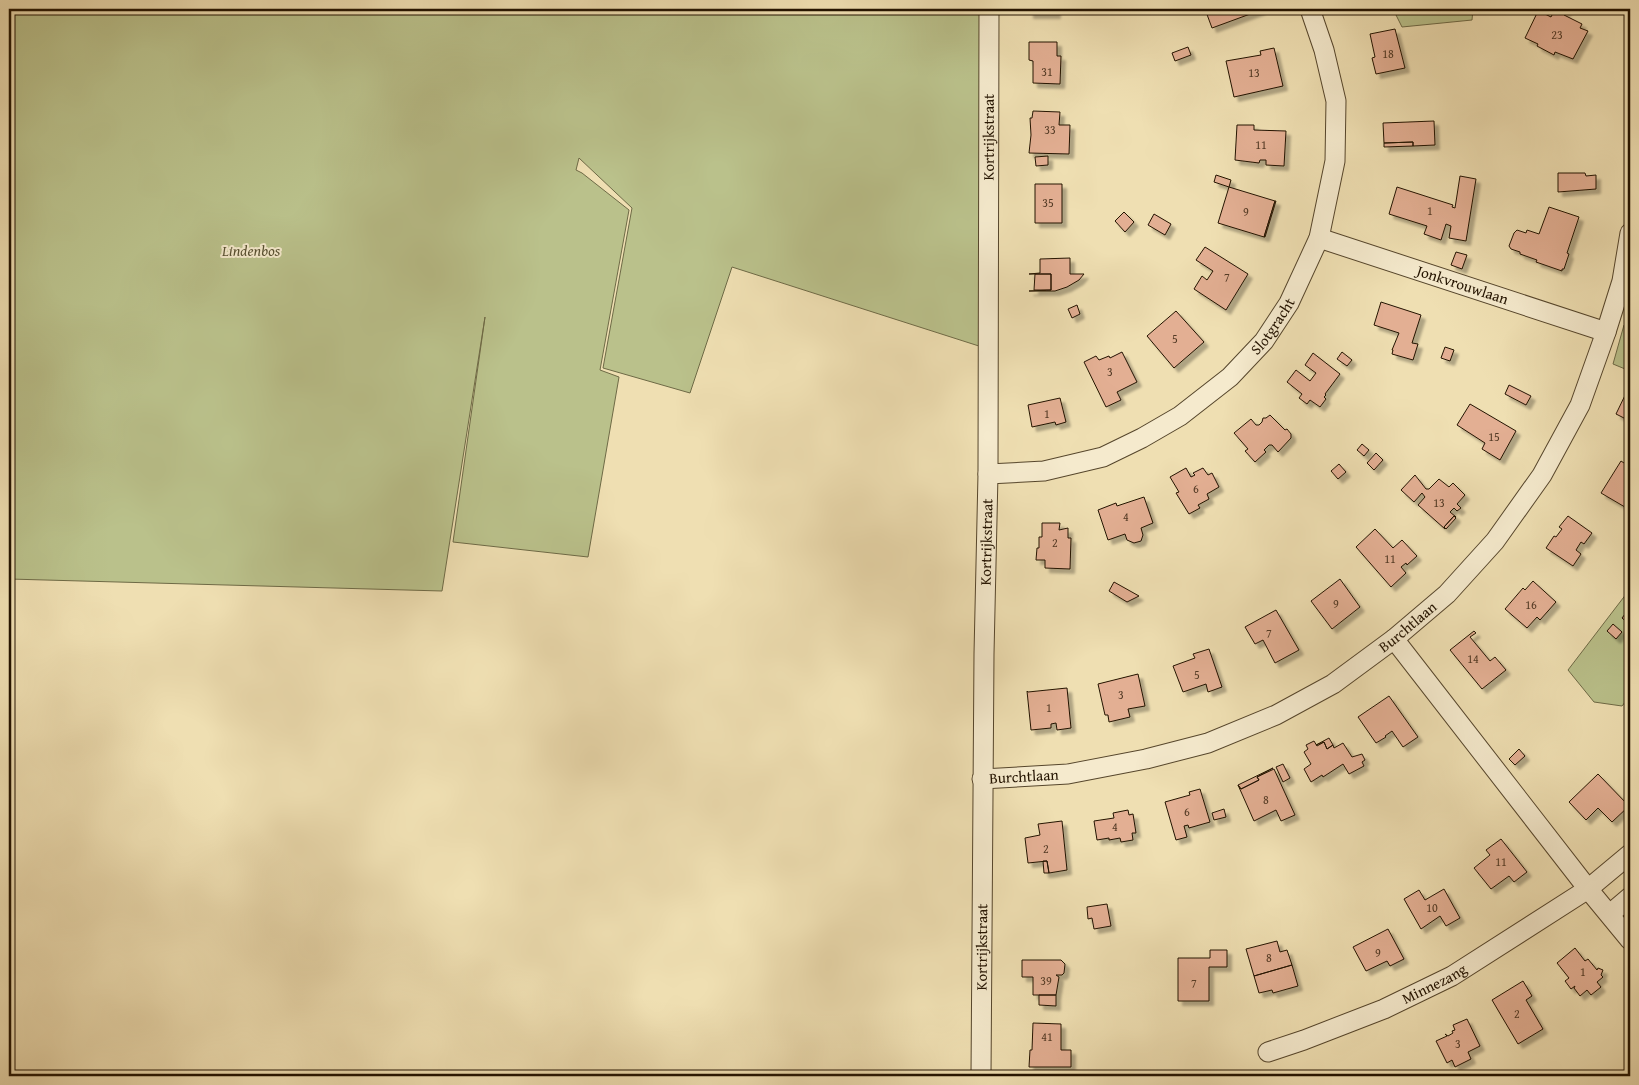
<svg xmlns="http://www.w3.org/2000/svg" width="1639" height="1085" font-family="'Gentium Book Plus',serif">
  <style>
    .green { fill: #bac18b; stroke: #6e6a46 }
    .building { fill: #e3af93; stroke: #231300; filter: url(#shadow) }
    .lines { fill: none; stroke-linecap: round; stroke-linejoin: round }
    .minor-casing { stroke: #56462c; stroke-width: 21 }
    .minor { stroke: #f5eacd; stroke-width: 19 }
    .labels { text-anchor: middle; stroke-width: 4; stroke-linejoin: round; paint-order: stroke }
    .number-label { font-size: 12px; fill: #533a25 }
    .street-label { font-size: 15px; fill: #231300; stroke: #f5eacd }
    .park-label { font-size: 15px; font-style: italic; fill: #585031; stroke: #f5eacd }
  </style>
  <defs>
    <filter id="shadow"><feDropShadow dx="4.5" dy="4.5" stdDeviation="1" flood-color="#0004"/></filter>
  </defs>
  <rect width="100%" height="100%" fill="#efdfb2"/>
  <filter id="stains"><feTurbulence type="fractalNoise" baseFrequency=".004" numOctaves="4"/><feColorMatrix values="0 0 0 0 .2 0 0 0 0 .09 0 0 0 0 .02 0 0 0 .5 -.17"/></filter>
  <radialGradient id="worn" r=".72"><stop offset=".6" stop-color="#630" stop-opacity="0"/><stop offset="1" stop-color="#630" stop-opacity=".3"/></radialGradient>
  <path class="green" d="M9,9H982V347L732,267L690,393L603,368L632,208L579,158L576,170L582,173L629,210L600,370L619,377L588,557L453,542L485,317L442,591L9,579Z
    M1393,9H1473L1472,20L1402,27Z
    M1624,325L1630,327V371L1613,364Z
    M1630,589V696L1622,706L1594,702L1568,670Z"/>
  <path class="building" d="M1029,9H1056V14H1029Z
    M1205,9H1261V10L1212,28Z
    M1539,9L1543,10V13L1551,17L1555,9L1564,13L1567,9L1564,15L1582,24L1580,28L1588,31L1573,59L1555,52L1554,55L1537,46L1538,44L1525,38Z
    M1395,29L1405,68L1376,74L1372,58L1375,57L1370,34Z
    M1029,42H1057V56H1061L1060,84L1033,83V61L1029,60Z
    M1188,47L1191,55L1175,61L1172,53Z
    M1274,48L1283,86L1234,97L1226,61L1261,55L1260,51Z
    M1033,111L1060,112L1059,125H1070L1069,154L1029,153L1031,135L1030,118H1032Z
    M1434,121L1435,145L1413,146V142L1384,143L1383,123Z
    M1237,125H1254V130L1286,131L1284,166L1266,165V160H1260L1259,163L1235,160Z
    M1413,142V146L1384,147V143Z
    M1048,156V165L1036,166L1035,157Z
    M1558,173H1585L1586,176L1596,175V189L1558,192Z
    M1216,175L1231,180L1229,187L1214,182Z
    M1460,176L1476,179L1466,241L1449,238L1451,226L1446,224L1441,240L1424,234L1427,226L1389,214L1397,187L1453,205L1452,207L1455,208Z
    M1035,184H1062V223H1035Z
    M1229,187L1275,201L1264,237L1218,223Z
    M1275,201H1276L1265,237H1264Z
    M1549,207L1579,217L1567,253L1569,254L1564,269H1562V271L1536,262L1537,260L1520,254V252L1511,249L1509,246L1514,233L1517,230L1526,233L1527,230L1539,234Z
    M1124,212L1134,222L1125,232L1115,221Z
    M1154,214L1171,224L1165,235L1148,225Z
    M1205,247L1248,274L1226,310L1194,289L1202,276L1207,280L1213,271L1196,260Z
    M1456,252L1467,255L1462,269L1451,265Z
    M1070,258V274H1084L1079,280L1067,287L1055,291H1029L1051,290V274H1029L1040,273V259Z
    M1035,274H1051V290H1034Z
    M1381,302L1421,315L1412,343L1418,344L1413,360L1392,354L1393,350H1392L1399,333L1374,325Z
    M1077,305L1080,314L1072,318L1068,309Z
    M1176,311L1204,342L1174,368L1147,336Z
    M1445,347L1454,350L1450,361L1441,358Z
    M1122,352L1137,382L1117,392L1121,400L1106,407L1084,362L1096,356L1099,360L1109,356L1110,358Z
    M1342,352L1352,360L1347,366L1337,359Z
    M1313,353L1340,374L1325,394L1326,395L1324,397L1326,399L1320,407L1310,400L1307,404L1299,398L1302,394L1287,382L1296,370L1310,381L1316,373L1305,365Z
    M1509,385L1531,396L1526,405L1505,394Z
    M1630,385V421L1616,414Z
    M1060,398L1066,422L1056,425L1055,422L1032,427L1028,405Z
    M1470,404L1516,431L1500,460L1482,449L1485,443L1457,425Z
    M1270,415L1285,430L1287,429L1291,434V438L1278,452L1272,445H1269L1264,450L1266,452L1255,462L1245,451L1248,449L1234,433L1251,419L1256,425H1259L1262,422L1263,418H1266Z
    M1362,444L1369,450L1364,456L1357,450Z
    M1376,453L1383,460L1374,470L1367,463Z
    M1621,461L1630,467V495L1628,499L1630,500V510L1601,493Z
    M1339,464L1346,472L1338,479L1331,471Z
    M1186,468L1191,477L1195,475L1193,473L1203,468L1208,475L1212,473L1219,487L1207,494L1209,499L1198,505L1200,508L1189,514L1176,493L1179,492L1170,477Z
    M1415,475L1426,489H1429L1439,479L1449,487L1453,483L1465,495L1457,504L1461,508L1457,511L1454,508L1450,512L1456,517L1454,516L1444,527L1445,529L1418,505L1425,497L1422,493L1414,502L1401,490Z
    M1144,497L1153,523L1141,528L1143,535L1141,541L1134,543L1127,540L1125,534L1108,540L1098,510L1116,503L1117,506Z
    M1454,516L1456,518L1446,529L1444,527Z
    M1568,516L1592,533L1584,544L1581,542L1576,550L1581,554L1573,566L1546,548L1554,536L1556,537L1562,529L1559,527Z
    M1042,523H1060L1059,530L1068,528V538H1071L1070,569L1045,568V560H1036L1037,548H1039V537H1042Z
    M1375,529L1393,548L1402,540L1417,556L1407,565L1406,563L1401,567L1406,573L1391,587L1356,547Z
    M1340,579L1360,607L1332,629L1311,601Z
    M1533,581L1556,602L1540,620L1537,617L1527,628L1505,609L1523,588L1525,590Z
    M1114,582L1139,596L1127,602L1109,591Z
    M1629,609H1630V625L1622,618Z
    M1276,610L1299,650L1275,663L1263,640L1255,644L1245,627Z
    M1613,624L1622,632L1616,639L1607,631Z
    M1474,631L1476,633L1470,637L1490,661L1495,657L1506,670L1482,689L1450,650Z
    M1209,649L1222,687L1208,692L1206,684L1183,692L1173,666L1195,658L1193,654Z
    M1138,674L1145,706L1128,709L1130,717L1109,722L1108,715H1105L1098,684Z
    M1067,688L1071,728L1057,730L1056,723L1051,724V728L1031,730L1027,691L1028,692Z
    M1389,696L1418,737L1403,747L1392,731L1385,736L1386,737L1376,743L1358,717Z
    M1329,738L1333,745L1327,749L1324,742L1316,745Z
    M1314,741L1317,746L1324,742L1327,749L1333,745L1334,748L1343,743L1352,757L1362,754L1365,760L1362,762L1364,766L1349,774L1343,764L1323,777L1322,775L1311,782L1304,769L1311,764L1304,752L1308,749L1306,745Z
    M1519,749L1525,756L1515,765L1509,759Z
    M1283,764L1290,778L1283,782L1276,767Z
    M1273,768L1257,777L1259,780L1241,789L1238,785Z
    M1274,769L1295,815L1281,821L1276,810L1254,821L1238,785L1241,789L1259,780L1257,777Z
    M1598,774L1629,806L1612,822L1598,808L1586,820L1569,802Z
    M1200,789L1210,822L1189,828L1188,825L1184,826L1187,837L1176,840L1165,802L1190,795L1189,792Z
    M1224,809L1226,817L1214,820L1212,813Z
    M1128,810L1129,815L1133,814L1136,833H1132L1133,840L1121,842L1120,838L1109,840V838L1097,840L1094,821L1114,818L1113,813Z
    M1062,821L1067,870L1049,873L1047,861L1028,863L1025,838L1040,835L1038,824Z
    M1501,839L1527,872L1514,882L1509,876L1491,889L1474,868L1490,855L1486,850Z
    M1043,861H1047L1049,873H1044Z
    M1444,889L1460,918L1446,926L1440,916L1421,929L1404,899L1419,890L1425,900Z
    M1107,904L1111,926L1094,929L1092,918L1088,919L1087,907Z
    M1388,929L1404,959L1390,966L1387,961L1366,971L1353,947Z
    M1277,941L1280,952L1287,950L1292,965L1254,976L1246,949Z
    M1575,948L1585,961L1588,959L1597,970L1598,968L1603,970L1601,975L1603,977L1597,982L1601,987L1591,995L1587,990L1580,996L1574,988L1575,986L1571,989L1565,981L1569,978L1557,963Z
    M1210,950H1227V967H1209V1001H1178V958H1210Z
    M1022,960H1061L1065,964L1064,973L1062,975H1056L1059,977L1056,995H1033V977H1022Z
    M1292,965L1298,986L1273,993L1272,990L1259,993L1254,976Z
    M1523,981L1532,996L1526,1000L1543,1029L1518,1044L1492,1000Z
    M1039,995H1056V1006L1039,1005Z
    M1467,1019L1480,1046L1468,1052L1471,1059L1455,1067L1452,1060L1447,1063L1436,1041L1447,1036L1445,1034L1448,1036L1453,1033L1452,1031L1455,1030L1453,1025Z
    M1033,1023L1061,1024V1050H1071V1067H1029L1030,1050H1032Z"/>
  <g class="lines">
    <g class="minor-casing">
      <g id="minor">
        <path id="s1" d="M1319,238L1606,332"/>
        <path id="s2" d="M988,474L1044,471L1103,457L1142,438L1180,416L1230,377L1264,341L1289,303L1319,238L1335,161L1336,101L1324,50L1310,9"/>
        <path d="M1394,639L1588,889L1630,940"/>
        <path id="s3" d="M982,779L1068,774L1146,759L1208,743L1276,715L1333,684L1394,639L1447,594L1495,541L1542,475L1580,405L1606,332L1622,281L1630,233"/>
        <path d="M1610,914L1630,897"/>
        <path id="s4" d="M1268,1052L1304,1040L1384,1009L1452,976L1588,889L1630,854"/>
        <path id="s5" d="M981,1076L984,654L988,474L989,9"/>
      </g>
    </g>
    <use href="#minor" class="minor"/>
  </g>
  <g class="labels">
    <g class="number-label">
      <text x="1557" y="39">23</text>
      <text x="1388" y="58">18</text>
      <text x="1047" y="76">31</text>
      <text x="1254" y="77">13</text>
      <text x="1050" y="134">33</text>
      <text x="1261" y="149">11</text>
      <text x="1048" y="207">35</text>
      <text x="1430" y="215">1</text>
      <text x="1246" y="216">9</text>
      <text x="1227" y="282">7</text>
      <text x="1175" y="343">5</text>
      <text x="1110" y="376">3</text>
      <text x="1047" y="418">1</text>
      <text x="1494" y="441">15</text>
      <text x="1196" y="493">6</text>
      <text x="1439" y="507">13</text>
      <text x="1126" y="521">4</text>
      <text x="1055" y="547">2</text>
      <text x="1390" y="563">11</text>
      <text x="1336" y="608">9</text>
      <text x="1531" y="609">16</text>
      <text x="1269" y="638">7</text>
      <text x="1473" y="663">14</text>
      <text x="1197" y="679">5</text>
      <text x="1121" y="699">3</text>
      <text x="1049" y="712">1</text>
      <text x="1266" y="804">8</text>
      <text x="1187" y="816">6</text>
      <text x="1115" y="831">4</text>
      <text x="1046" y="853">2</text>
      <text x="1501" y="866">11</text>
      <text x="1432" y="912">10</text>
      <text x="1378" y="957">9</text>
      <text x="1269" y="962">8</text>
      <text x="1583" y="976">1</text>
      <text x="1046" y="985">39</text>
      <text x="1194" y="988">7</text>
      <text x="1517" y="1018">2</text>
      <text x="1047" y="1041">41</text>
      <text x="1458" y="1048">3</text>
    </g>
    <g class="street-label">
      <text dy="5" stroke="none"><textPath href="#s5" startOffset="939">Kortrijkstraat</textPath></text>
      <text dy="5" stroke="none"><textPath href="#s1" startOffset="151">Jonkvrouwlaan</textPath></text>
      <text dy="5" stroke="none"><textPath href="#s2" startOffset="334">Slotgracht</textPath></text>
      <text dy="5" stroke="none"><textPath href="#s5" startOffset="534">Kortrijkstraat</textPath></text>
      <text dy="5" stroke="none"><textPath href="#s3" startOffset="462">Burchtlaan</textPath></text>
      <text dy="5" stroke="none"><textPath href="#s3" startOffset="42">Burchtlaan</textPath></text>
      <text dy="5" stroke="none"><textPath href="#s5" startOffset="129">Kortrijkstraat</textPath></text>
      <text dy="5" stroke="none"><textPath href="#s4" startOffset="180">Minnezang</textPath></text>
    </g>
    <g class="park-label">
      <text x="251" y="256">Lindenbos</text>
    </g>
  </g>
  <rect width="1639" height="1085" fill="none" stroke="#efdfb2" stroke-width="30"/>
  <rect x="10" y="10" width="1619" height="1065" fill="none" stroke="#231300" stroke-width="2.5"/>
  <rect x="15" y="15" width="1609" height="1055" fill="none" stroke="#231300"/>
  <rect width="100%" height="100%" filter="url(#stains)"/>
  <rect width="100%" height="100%" fill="url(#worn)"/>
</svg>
